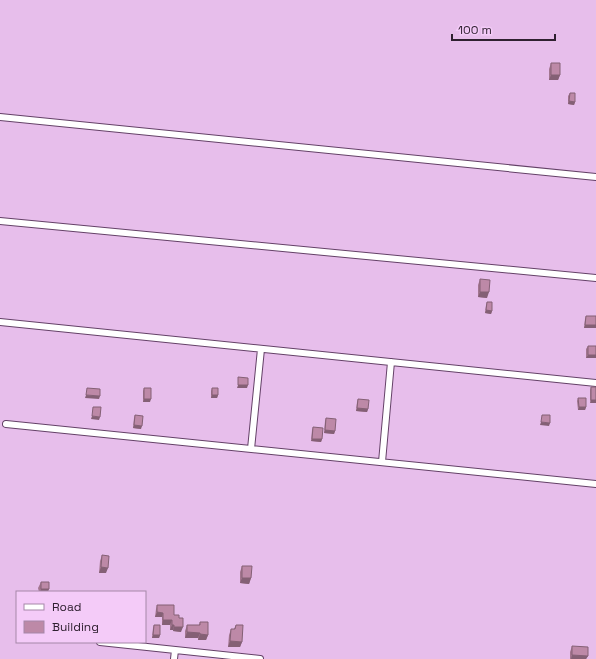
<svg xmlns="http://www.w3.org/2000/svg" width="596" height="659" font-family="'Space Grotesk',sans-serif">
  <style>
    .lines { fill: none; stroke-linecap: round; stroke-linejoin: round }
    .minor-casing { stroke: #644167; stroke-width: 8 }
    .minor { stroke: #fff; stroke-width: 6 }
    .wall { fill: #a37690 }
    .shaded-wall { fill: #846075 }
    .building { fill: #bd89a7; stroke: #846075 }
  </style>
  <rect width="100%" height="100%" fill="#e7beeb"/>
  <g class="lines">
    <g class="minor-casing">
      <path id="minor" d="M0,117L596,177
        M0,221L596,278
        M0,322L596,383
        M6,424L596,484
        M251,449L261,349
        M382,462L391,362
        M100,642L260,659
        M174,659L175,650"/>
    </g>
    <use href="#minor" class="minor"/>
  </g>
  <path class="wall" d="M551,63L560,75L558,80H549V69Z
    M570,93L575,102L574,105L568,104V96Z
    M480,279L487,298L478,297V285Z
    M487,302L492,311L491,314L485,313L486,305Z
    M586,316H596V328H584L585,319Z
    M588,346L596,358H586V349Z
    M591,387H596L590,403V390Z
    M144,388L150,402H143V391Z
    M212,388L218,395L217,398H211V391Z
    M578,398L586,407L585,410H578L577,401Z
    M358,399L368,409L367,412L356,411L357,402Z
    M135,415L141,429L133,428L134,418Z
    M326,418L335,431L334,434L324,433L325,421Z
    M313,427L322,439L321,442L311,441L312,430Z
    M102,555L106,573H99L100,561Z
    M242,566L251,578L249,584L240,583V572Z
    M41,582L48,592H39L38,588Z
    M157,605L179,618L181,632L173,631V630H170V625H162V617H155L156,609Z
    M200,622L208,635L206,640H198V638H185V631L187,625H199Z
    M154,625L160,635L159,638H152L153,628Z
    M236,625L242,642L240,647H228L229,635L231,629H234Z
    M572,646L588,656L586,659H570V652Z"/>
  <path class="shaded-wall" d="M551,75H560L558,80H549Z
    M569,101L575,102L574,105L568,104Z
    M480,292H489L487,298L478,297Z
    M486,310L492,311L491,314L485,313Z
    M585,325H596V328H584Z
    M588,355H596V358H586Z
    M238,385H248L247,388H237Z
    M86,395L100,396L99,399L85,398Z
    M212,395H218L217,398H211Z
    M144,399H151L150,402H143Z
    M591,400H596V403H590Z
    M579,407H586L585,410H578Z
    M357,408L368,409L367,412L356,411Z
    M92,416L100,417L99,420L91,419Z
    M541,422L550,423L549,426L540,425Z
    M134,425L142,426L141,429L133,428Z
    M325,430L335,431L334,434L324,433Z
    M312,439H322L321,442L311,441Z
    M101,567L108,568L106,573H99Z
    M242,578H251L249,584L240,583Z
    M41,589H49L48,592H40Z
    M157,612L163,613L162,617H155Z
    M163,620H172L170,625H162Z
    M172,625H174L173,630H170Z
    M174,627H183L181,632L173,631Z
    M187,632L200,633L198,638H185Z
    M200,634L208,635L206,640H198Z
    M153,635H160L159,638H152Z
    M230,641L242,642L240,647H228Z
    M572,655L588,656L586,659H571Z"/>
  <path class="building" d="M551,63H560V75H551Z
    M570,93H575V102L569,101Z
    M480,279L490,280L489,292H480Z
    M487,302H492V311L486,310Z
    M586,316H596V325H585Z
    M588,346H596V355H588Z
    M238,377L248,378V385H238Z
    M591,387H596V400H591Z
    M87,388L100,389V396L86,395Z
    M144,388H151V399H144Z
    M212,388H218V395H212Z
    M578,398H586V407H579Z
    M358,399L369,400L368,409L357,408Z
    M93,407H101L100,417L92,416Z
    M135,415L143,416L142,426L134,425Z
    M542,415H550V423L541,422Z
    M326,418L336,419L335,431L325,430Z
    M313,427L323,428L322,439H312Z
    M102,555L109,556L108,568L101,567Z
    M242,566H252L251,578H242Z
    M41,582H49V589H41Z
    M157,605H174V615H179V618H183V627H174V625H172V620H163V613L157,612Z
    M200,622H208V635L200,634V633L187,632V625H200Z
    M154,625H160V635H153Z
    M236,625H243L242,642L230,641L231,629H235Z
    M572,646L588,647V656L572,655Z"/>
  <rect x="16" y="591" width="130" height="52" fill="#f4cbf8" stroke="#a587a8"/>
  <rect x="24" y="604" width="20" height="6" fill="#ffffff" stroke="#a587a8"/>
  <text x="52" y="611" font-size="12" fill="#2f2030">Road</text>
  <rect x="24" y="621" width="20" height="12" fill="#bd89a7" stroke="#a587a8"/>
  <text x="52" y="631" font-size="12" fill="#2f2030">Building</text>
  <path d="M452 34v6h103v-6" fill="none" stroke="#2f2030" stroke-width="2"/>
  <text x="458" y="34" font-size="12" fill="#2f2030" stroke="#f4cbf8" stroke-width="3" paint-order="stroke">100 m</text>
</svg>
